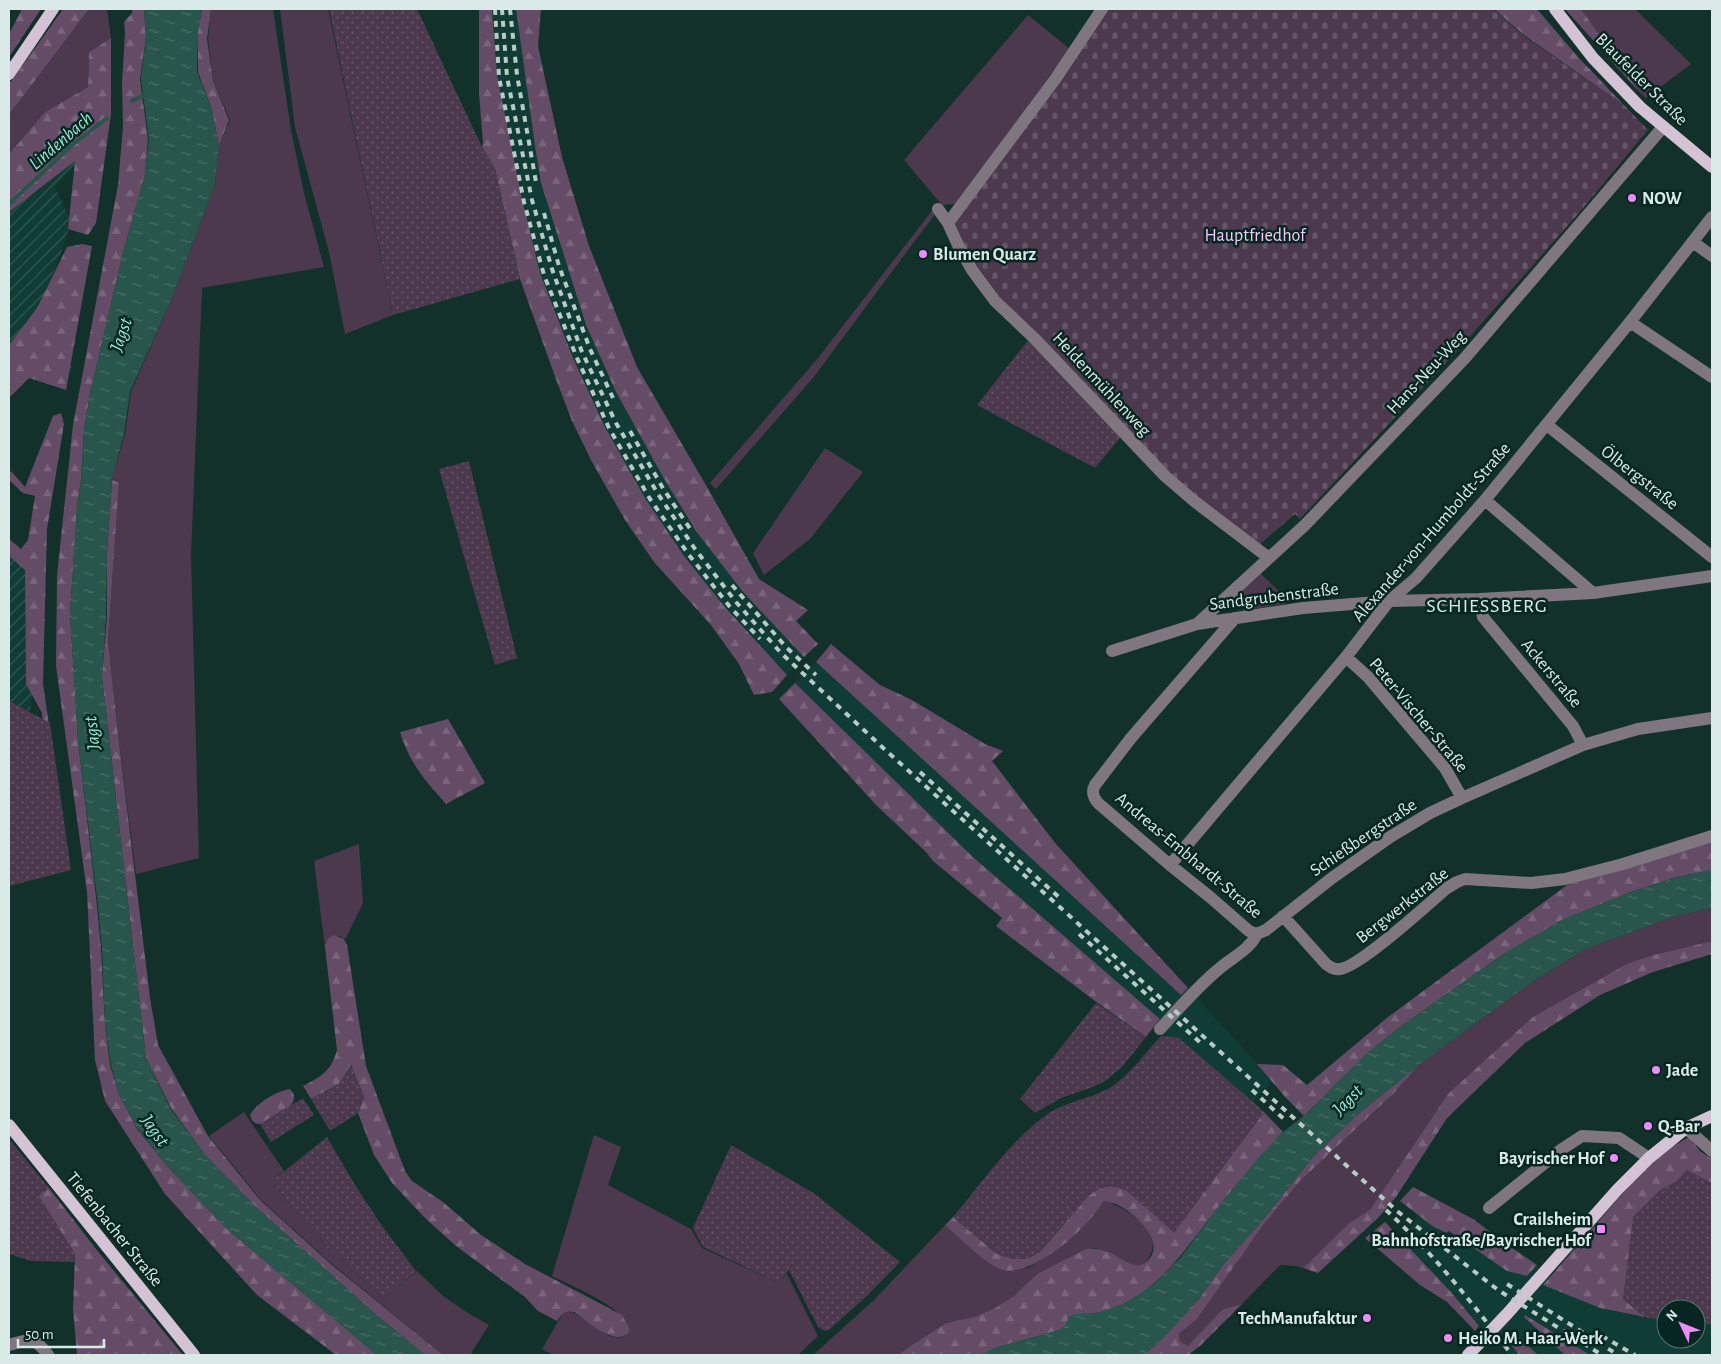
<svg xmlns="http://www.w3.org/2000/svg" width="1721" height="1364" font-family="'Alegreya Sans',sans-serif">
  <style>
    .built { fill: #0f3c34 }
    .industrial { fill: url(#industrial-furrows) }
    .green { fill: #4c394e }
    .forest { fill: url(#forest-firs) }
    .cemetery { fill: url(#cemetery-stones) }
    .garden { fill: url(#garden-dots) }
    .water { fill: url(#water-ripples) }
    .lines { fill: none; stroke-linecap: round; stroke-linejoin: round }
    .stream { stroke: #29564c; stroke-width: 4 }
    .minor { stroke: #7f767f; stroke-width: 12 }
    .major { stroke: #d4c2d5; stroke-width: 12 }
    .rail { stroke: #b8cbc7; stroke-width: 4; stroke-dasharray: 6 6; stroke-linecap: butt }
    .poi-dot { fill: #ee8bf7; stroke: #062721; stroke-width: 2 }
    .labels { text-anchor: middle; stroke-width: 5; stroke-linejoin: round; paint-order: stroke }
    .street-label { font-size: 18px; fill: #daebe7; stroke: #062721 }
    .poi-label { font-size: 18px; font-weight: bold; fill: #daebe7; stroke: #062721; text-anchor: start }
    .park-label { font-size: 18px; fill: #f8c9fb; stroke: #062721 }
    .water-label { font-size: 19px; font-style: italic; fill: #95e6d2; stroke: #062721 }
    .quarter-label { font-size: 20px; letter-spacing: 1px; fill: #daebe7; stroke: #062721 }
  </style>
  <defs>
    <pattern id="industrial-furrows" width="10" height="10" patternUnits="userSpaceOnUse" patternTransform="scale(1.25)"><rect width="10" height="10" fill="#0f3c34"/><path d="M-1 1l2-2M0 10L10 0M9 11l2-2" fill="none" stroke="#315851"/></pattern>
    <pattern id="forest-firs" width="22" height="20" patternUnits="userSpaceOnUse" patternTransform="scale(1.25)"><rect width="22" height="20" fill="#644b66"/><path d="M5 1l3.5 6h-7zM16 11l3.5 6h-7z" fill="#7a657c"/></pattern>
    <pattern id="cemetery-stones" width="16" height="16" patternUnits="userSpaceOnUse" patternTransform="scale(1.25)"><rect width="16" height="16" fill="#4c394e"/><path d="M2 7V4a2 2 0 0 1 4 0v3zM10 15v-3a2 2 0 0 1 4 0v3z" fill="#655668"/></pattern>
    <pattern id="garden-dots" width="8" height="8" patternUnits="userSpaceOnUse" patternTransform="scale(1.25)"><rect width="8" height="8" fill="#4c394e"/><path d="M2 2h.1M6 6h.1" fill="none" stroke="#655668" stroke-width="1.8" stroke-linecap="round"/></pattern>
    <pattern id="water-ripples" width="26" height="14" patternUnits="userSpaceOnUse" patternTransform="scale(1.25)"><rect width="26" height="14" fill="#29564c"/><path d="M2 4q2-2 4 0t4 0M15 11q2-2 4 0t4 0" fill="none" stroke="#476e66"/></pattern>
  </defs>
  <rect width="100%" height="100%" fill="#11312a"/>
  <path class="built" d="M492,9H516L535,146L541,183L586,325L616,392L663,477L743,592L804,657L787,675L724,606L684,556L645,498L605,427L573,358L540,273L522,199L497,75Z
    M816,662L1181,995L1188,988L1273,1081L1253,1102L1179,1039L1161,1036L1160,1019L974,858L795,683Z
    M1421,1210L1474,1219L1551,1276L1544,1285L1600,1308L1666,1322V1339H1696V1324H1712V1355H1508L1499,1343L1479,1326L1451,1292L1403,1240Z"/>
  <path class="industrial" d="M73,146L80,159L55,187L71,222L61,253L39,308L50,356L72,367L66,387L29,377L9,398V207Z
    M9,542L43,574L41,620L30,712L9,701Z"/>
  <path class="green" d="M89,9H107L111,38L89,52L88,87L45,112L9,154V115Z
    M211,9H273L291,130L304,193L324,267L202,288L191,555L199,858L136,874L118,733L108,639L119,483L112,478L125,434L131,392L175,291L215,184L219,146L230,120L213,81L208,39Z
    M280,9H328L393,315L345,334L329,252L295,127Z
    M1581,9H1635L1691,64L1646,98L1641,94Z
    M1028,15L1070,49L955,204L942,205L904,160Z
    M934,208V216L914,242L813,378L716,489L710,483L818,358Z
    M825,448L863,472L810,539L764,575L753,553Z
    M1261,574L1286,598L1285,604L1244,610L1236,596Z
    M359,844L363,903L346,938L344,939L340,936L325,942V947L314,861Z
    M1712,908V941L1657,954L1448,1094L1370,1211L1348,1224L1303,1268L1296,1266L1280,1265L1242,1304L1223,1309L1188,1347L1179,1341V1334L1197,1319L1264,1224L1300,1181L1394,1093L1419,1065L1532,982L1584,950L1672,917Z
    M244,1112L284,1171L272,1181L302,1221L324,1242L323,1244L384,1298L417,1271L443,1296L468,1313L489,1325L471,1353L475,1355H443L332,1264L261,1200L209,1136Z
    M594,1135L621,1147L608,1185L691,1229L702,1248L779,1283L787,1274L818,1336L798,1355H553L542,1349L563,1313L569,1311L574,1313L609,1336L621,1338L629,1332C631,1309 571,1286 552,1276Z
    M1104,1201C1125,1206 1165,1233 1149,1257C1146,1262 1143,1266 1137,1266C1128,1266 1118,1256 1109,1252C1104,1250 1099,1249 1094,1248L1037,1274L1014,1296L995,1308L974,1317L946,1323L910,1346L898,1355H813L874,1300L945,1225L990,1263L1028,1268L1074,1236L1083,1227Z"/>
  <path class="forest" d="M22,9H41L9,57V34Z
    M63,9H89L9,115V84Z
    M132,9H144L146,37L140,80L148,139L145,174L124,249L90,393L84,431L81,479L77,507L70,614L78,740L97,906L101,949L105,1024L110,1065L119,1094L137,1129L168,1167L227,1229L377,1355H336L257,1295L165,1194L105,1101L95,1060L87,892L56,666L57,575L73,425L118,185L123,127L122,84L125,32L124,22L132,13Z
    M202,9H211L207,39L213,81L229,120L219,146L212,110L198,72V31Z
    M479,9H492L497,75L522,199L540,273L573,358L605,427L645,498L684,556L724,606L787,675L772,692L754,695L739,664L711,625L654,562L625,520L592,462L572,421L557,382L520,279L495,169L482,147L483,143L479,94Z
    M516,9H541L538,46L562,157L589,246L637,367L707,487L759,579L808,610L796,621L818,644L804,657L743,592L696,531L663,477L616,392L586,325L541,183L535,146Z
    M1494,9H1537L1578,57L1625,106L1524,35Z
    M1565,9H1581L1641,94Z
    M111,38V114L96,223L88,235L68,229L75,161L9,212V154L45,112L88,87L89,52Z
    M82,244L92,246L66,390L29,378L9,398V345L37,308L67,247Z
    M61,413L64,424L47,529L43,683L63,824L53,829L42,713L26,684L25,570L9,556V539L21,549L28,540L35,496L23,493L9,480V473L11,471L25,487L53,416Z
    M112,479L119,483L108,640L118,734L150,998L158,1045L208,1136L260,1200L332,1265L443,1355H425L373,1312L256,1207L205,1155L171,1108L146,1058L102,677L107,616V554Z
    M831,644L880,685L912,700L985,744L1003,751L992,761L1056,844L1188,988L1181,995L816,662Z
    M795,683L974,858L1160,1019L1146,1037L1095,1001L996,926L1002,918L933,861L926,852L877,806L779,699Z
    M448,719L485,783L446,804C424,779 410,764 400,732Z
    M1712,842V870L1677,877L1628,893L1562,920L1502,955L1400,1027L1369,1052L1304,1116L1286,1098L1257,1064L1283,1065L1307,1085L1388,1017L1567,885L1609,871Z
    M334,935L344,939L347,945L366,1066L405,1171L412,1181L443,1202L481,1235L525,1264L622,1315L629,1327V1332C616,1348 587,1321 574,1312C565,1310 562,1314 557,1321L538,1311L525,1297L456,1246L425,1218L392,1183L374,1155L358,1113L364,1097L351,1065L339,1084L311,1099L303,1086C322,1076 331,1071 337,1050L325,947C326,940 328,938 334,935Z
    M1712,941V954L1653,972L1600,995L1525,1043L1447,1118L1396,1197L1378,1218L1318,1273L1303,1268L1348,1224L1370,1210L1448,1094L1533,1017L1627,964L1657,954Z
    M1419,1065L1394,1093L1300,1181L1264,1224L1197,1319L1179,1334V1341L1188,1346L1223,1309L1242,1304L1200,1346L1188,1355H1144L1163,1338L1199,1299L1222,1266L1262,1221L1313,1157L1358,1114Z
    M290,1089C296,1095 295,1100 290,1106L260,1124C254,1124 252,1121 250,1115C257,1103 276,1091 290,1089Z
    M1264,1112L1283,1132C1260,1157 1237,1183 1216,1210C1189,1244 1167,1280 1127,1302C1119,1307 1105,1312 1095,1313C1086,1315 1078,1313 1069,1317L1066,1325L1060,1330L1001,1346L979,1355H898L910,1346L946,1323L974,1317L995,1308L1014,1296L1037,1274L1086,1249C1094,1248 1102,1249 1109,1252C1119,1256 1134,1271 1145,1263C1170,1244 1134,1212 1116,1204C1112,1203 1108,1202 1104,1201C1097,1210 1090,1220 1082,1228C1067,1244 1026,1276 1003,1270C987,1266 958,1236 945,1225L953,1217L997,1254L1040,1252L1088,1196L1100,1188L1111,1186L1126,1190L1174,1232Z
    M1689,1137L1700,1151L1712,1159V1183L1686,1171L1676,1182L1660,1190L1623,1299L1645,1317L1600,1308L1543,1285L1637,1177L1661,1153Z
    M1413,1187L1473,1219L1502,1241L1537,1265L1527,1276L1507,1271L1449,1231L1446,1233L1431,1225L1400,1201Z
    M49,1188L96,1249L183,1355H77L73,1309L75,1254L38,1196Z
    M1385,1222L1451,1292L1479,1326L1475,1331L1447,1302L1420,1285L1365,1238Z
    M1525,1315L1590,1355H1565L1524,1317Z
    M1510,1331L1515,1334L1538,1355H1519L1505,1337L1504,1333Z"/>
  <path class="cemetery" d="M1105,9H1493L1524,36L1625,106L1648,130L1578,214L1458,350L1300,519L1295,514L1259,545L1197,497L1168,472L998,298L975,268L954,221Z"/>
  <path class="garden" d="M329,9H417L482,147L495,169L520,279L393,315Z
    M1029,339L1121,437L1095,468L977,405Z
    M469,461L517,658L495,665L439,469Z
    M9,701L50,723L71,870L9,886Z
    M1096,1003L1146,1037L1122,1067L1105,1081L1093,1087L1061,1098L1035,1113L1020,1099Z
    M1161,1036L1179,1038L1253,1102L1264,1112L1174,1233L1126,1190L1111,1186L1100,1188L1088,1196L1040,1252L1028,1259H1011L997,1254L953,1217C980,1185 1011,1140 1045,1116C1064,1101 1090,1100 1111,1087C1130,1075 1145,1053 1161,1036Z
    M351,1064L364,1097L358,1113L330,1131L311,1099L339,1084Z
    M303,1098L314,1115L271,1142L260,1124Z
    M327,1137L355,1185L380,1223L416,1271L384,1298L323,1244L324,1242L302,1221L272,1181Z
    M9,1139L49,1188L39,1196L75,1254L74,1262L31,1261L9,1254Z
    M731,1145L815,1194L900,1262L868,1295L829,1330L824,1331L818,1327L789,1270L779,1283L703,1247L693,1228Z
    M1687,1170L1712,1183V1324H1696V1309H1666V1322L1645,1317L1623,1299L1633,1217L1660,1190L1676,1182Z"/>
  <path class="water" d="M144,9H202L198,31L197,72L212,110L219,146L215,184L175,291L130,392L124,434L112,479L107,554L106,616L102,677L146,1058L170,1108L205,1155L256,1207L373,1312L425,1355H377L227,1229L168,1167L137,1128L119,1094L111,1065L105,1023L102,949L98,906L78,740L70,614L77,507L81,479L84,431L90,393L124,249L145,173L149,139L141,80L146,37Z
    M1712,870V908L1672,917L1584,950L1532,982L1419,1065L1358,1114L1313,1157L1262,1221L1222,1266L1199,1299L1163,1338L1144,1355H979L1001,1346L1060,1330L1066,1325L1069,1317L1076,1314L1097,1313L1126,1303L1154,1284L1181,1257L1216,1210L1258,1158L1283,1132L1310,1111L1336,1083L1369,1052L1400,1027L1502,955L1562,920L1628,893L1678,877Z"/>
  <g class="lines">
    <path class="stream" d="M132,101L146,94
      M9,204L72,145L107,118"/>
    <path class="minor" d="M938,209L948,223L958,245L972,270L995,301L1034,338L1165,476L1194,501L1269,558
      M948,223L1056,78L1102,9
      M1693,242L1712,256
      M1630,322L1712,377
      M1547,425L1712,557
      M1485,500L1593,593
      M1479,599L1483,617L1573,726L1583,745
      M1235,618L1131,738L1095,785C1091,792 1093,797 1098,803L1170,865L1210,897L1249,931L1257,934
      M1197,624L1305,525L1465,358L1663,127
      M1112,651L1197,624L1303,608L1389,601L1479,599L1593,593L1712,576
      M1346,657L1368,677L1445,768L1462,798
      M1170,865L1346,657L1389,601L1416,578L1485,500L1630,322L1712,217
      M1283,916L1326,964C1330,967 1334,970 1340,969C1360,967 1428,904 1447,888L1457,882L1465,879L1531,883L1565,879L1623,864L1712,836
      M1160,1029C1179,1008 1198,986 1220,968C1233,957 1249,950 1257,934L1266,930L1332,878L1390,837L1430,813L1462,798L1583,745L1638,729L1712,718
      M1686,1128L1712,1151
      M1489,1208L1562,1149L1582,1136L1619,1138L1649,1158
      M9,1345C29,1339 35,1336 48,1355"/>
    <path class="major" d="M1555,9L1593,58L1640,107L1712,167
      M9,74L53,9
      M9,1125L194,1355
      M1468,1355L1507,1314L1618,1189L1649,1158L1686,1128L1712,1116"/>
    <path class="rail" d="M495,9L499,77L524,202L544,275L577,358L609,428L650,499L689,555L730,607L760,639
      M502,9L507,77L532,200L552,269L582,352L616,423L658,494L695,549L736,602L781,653L881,746L1397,1211L1498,1290L1602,1355
      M510,9L517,75L536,182
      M544,213L559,266L590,349L613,398
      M630,431L664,490L693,533
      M732,585L786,647L816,675
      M920,772L1062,900
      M1079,934L1204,1046
      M1252,1090L1285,1120
      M1386,1210C1434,1254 1473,1304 1512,1355
      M1507,1284L1618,1355
      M1602,1336L1635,1355"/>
  </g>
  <g class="poi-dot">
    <circle cx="1632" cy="198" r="5"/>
    <circle cx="923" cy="254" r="5"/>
    <circle cx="1656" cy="1070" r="5"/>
    <circle cx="1648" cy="1126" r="5"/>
    <circle cx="1614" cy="1158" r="5"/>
    <rect x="1596" y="1224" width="10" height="10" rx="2.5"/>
    <circle cx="1367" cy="1318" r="5"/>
    <circle cx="1448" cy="1338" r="5"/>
  </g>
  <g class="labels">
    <g class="street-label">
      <text transform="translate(1642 79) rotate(45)" y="6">Blaufelder Straße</text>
      <text transform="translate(1426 372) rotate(-47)" y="6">Hans-Neu-Weg</text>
      <text transform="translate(1102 384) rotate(47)" y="6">Heldenmühlenweg</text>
      <text transform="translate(1640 477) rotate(38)" y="6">Ölbergstraße</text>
      <text transform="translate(1431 532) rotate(-49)" y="6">Alexander-von-Humboldt-Straße</text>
      <text transform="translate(1274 596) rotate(-7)" y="6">Sandgrubenstraße</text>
      <text transform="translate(1552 673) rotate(50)" y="6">Ackerstraße</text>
      <text transform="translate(1419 715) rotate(50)" y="6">Peter-Vischer-Straße</text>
      <text transform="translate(1363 837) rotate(-34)" y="6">Schießbergstraße</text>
      <text transform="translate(1189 855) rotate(40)" y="6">Andreas-Embhardt-Straße</text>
      <text transform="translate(1402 905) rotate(-38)" y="6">Bergwerkstraße</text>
      <text transform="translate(115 1229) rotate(51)" y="6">Tiefenbacher Straße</text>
    </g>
    <g class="poi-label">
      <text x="1642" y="204">NOW</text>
      <text x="933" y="260">Blumen Quarz</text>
      <text x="1666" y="1076">Jade</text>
      <text x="1658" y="1132">Q-Bar</text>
      <text x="1604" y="1164" text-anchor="end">Bayrischer Hof</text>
      <text x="1591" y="1225" text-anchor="end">Crailsheim<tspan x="1591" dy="21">Bahnhofstraße/Bayrischer Hof</tspan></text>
      <text x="1357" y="1324" text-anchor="end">TechManufaktur</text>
      <text x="1458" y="1344">Heiko M. Haar-Werk</text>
    </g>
    <g class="park-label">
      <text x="1255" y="241">Hauptfriedhof</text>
    </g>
    <g class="water-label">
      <text transform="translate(60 140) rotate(-41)" y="7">Lindenbach</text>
      <text transform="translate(120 334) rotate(-71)" y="7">Jagst</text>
      <text transform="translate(91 733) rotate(-96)" y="7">Jagst</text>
      <text transform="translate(1347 1099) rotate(-45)" y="7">Jagst</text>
      <text transform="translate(156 1130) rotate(55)" y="7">Jagst</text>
    </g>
    <g class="quarter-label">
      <text x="1487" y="612">SCHIESSBERG</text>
    </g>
  </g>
  <rect width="1721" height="1364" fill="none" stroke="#daebe7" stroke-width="20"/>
  <g transform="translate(1681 1324) rotate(313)"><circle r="24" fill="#062721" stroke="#5b7570"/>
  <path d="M0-4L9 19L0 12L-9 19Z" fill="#ee8bf7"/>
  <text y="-8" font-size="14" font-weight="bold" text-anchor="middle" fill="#daebe7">N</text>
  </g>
  <path d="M18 1339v8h86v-8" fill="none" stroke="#daebe7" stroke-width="2.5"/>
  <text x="25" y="1339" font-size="15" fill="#daebe7" stroke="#062721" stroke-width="4" paint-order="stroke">50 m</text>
</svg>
